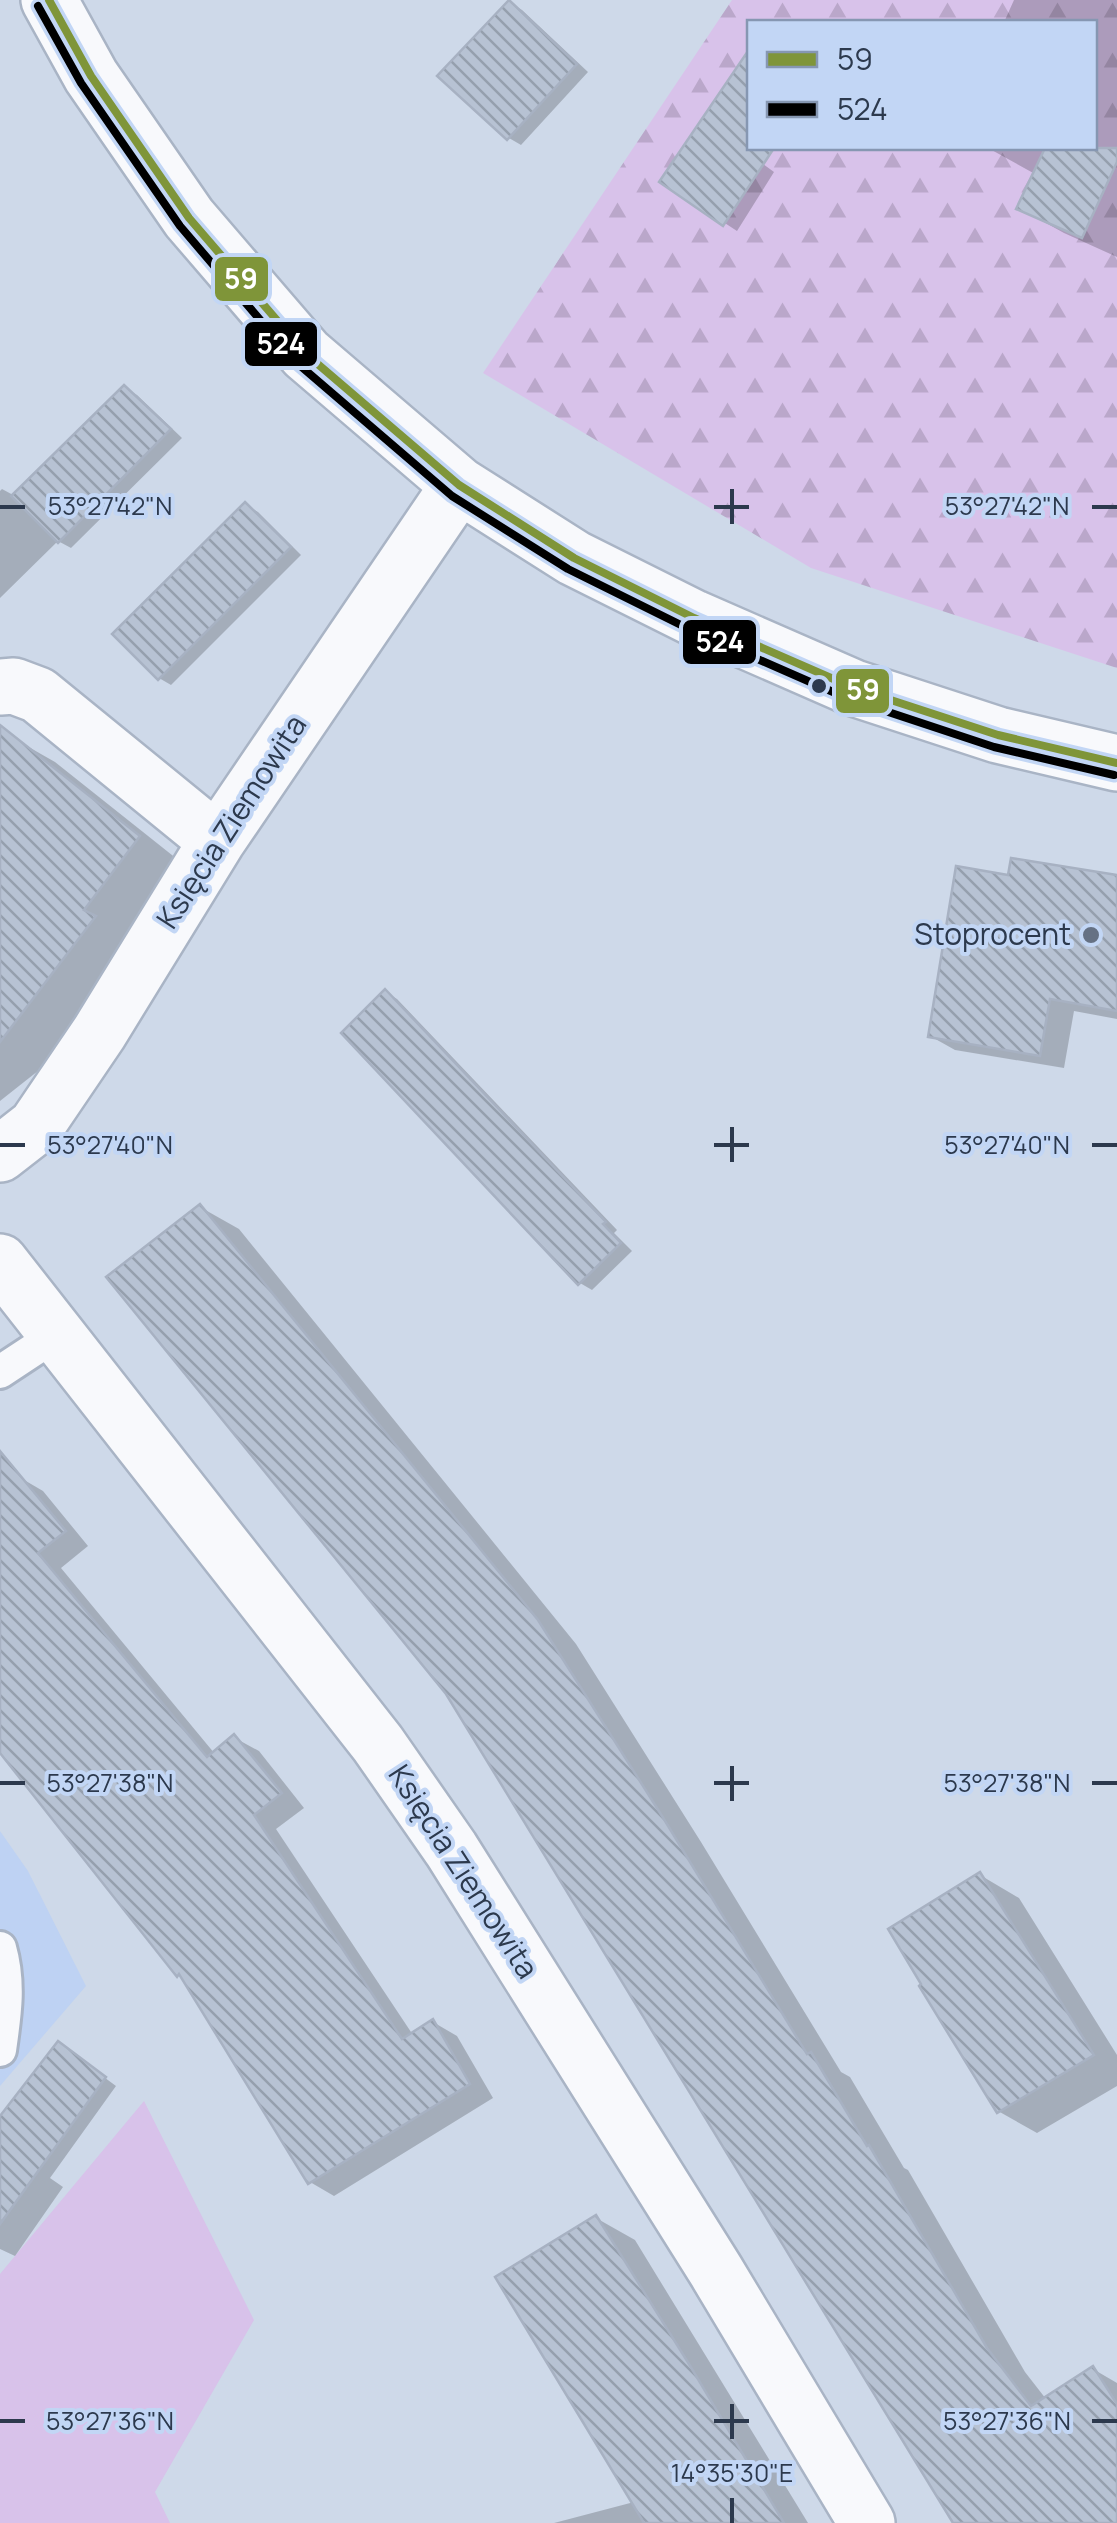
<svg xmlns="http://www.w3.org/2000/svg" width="1117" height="2523" font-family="Manrope,sans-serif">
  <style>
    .built { fill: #bed2f3 }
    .grass { fill: #d8c2ea }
    .forest { fill: url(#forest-firs); fill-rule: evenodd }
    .shadow { fill: #0003 }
    .building { fill: url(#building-back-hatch); stroke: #a7b1c2; stroke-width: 2.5 }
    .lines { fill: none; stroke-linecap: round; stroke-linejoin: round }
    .service-casing { stroke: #a9b4c5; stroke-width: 38 }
    .minor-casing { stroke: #a9b4c5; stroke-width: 60 }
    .service { stroke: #f8f9fc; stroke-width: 32 }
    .minor { stroke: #f8f9fc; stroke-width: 55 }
    .bus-1-casing { stroke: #c2d6f5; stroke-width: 15 }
    .bus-2-casing { stroke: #c2d6f5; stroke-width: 15 }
    .bus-1 { stroke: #7f9539; stroke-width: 8 }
    .bus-2 { stroke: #000; stroke-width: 8 }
    .ticks { fill: none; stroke: #2c394d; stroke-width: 4 }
    .bus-dot { fill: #2c394d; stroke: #c2d6f5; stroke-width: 4 }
    .poi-dot { fill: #657184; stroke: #c2d6f5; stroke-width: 4 }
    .labels { text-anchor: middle; stroke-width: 8; stroke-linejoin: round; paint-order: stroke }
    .street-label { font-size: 30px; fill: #2c394d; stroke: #c2d6f5 }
    .poi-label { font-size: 30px; fill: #2c394d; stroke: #c2d6f5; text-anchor: end }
    .ticks-label { font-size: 25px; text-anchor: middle; fill: #2c394d; stroke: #c2d6f5; stroke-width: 8; stroke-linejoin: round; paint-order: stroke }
    .line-badge { stroke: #c2d6f5; stroke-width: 4 }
    .badge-label { font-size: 28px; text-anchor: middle; font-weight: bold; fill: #fff }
  </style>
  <defs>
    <pattern id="forest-firs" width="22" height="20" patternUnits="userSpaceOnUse" patternTransform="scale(2.5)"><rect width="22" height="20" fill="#d8c2ea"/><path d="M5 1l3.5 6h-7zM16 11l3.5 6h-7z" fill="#baa7ca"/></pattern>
    <pattern id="building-back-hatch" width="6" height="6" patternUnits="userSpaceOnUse" patternTransform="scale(2.5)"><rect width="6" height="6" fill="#b7c2d3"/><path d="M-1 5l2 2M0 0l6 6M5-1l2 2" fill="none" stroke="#959fad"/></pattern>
  </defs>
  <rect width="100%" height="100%" fill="#ced9e9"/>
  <path class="built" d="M0,1831L28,1871L86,1986L0,2086Z"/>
  <path class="grass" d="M144,2101L254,2320L155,2492L170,2523H0V2274Z"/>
  <path class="forest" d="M732,0H1117V668L811,568L483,373ZM750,22H1094V148H750Z"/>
  <path class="shadow" d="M1014,0H1117V257L1064,233L1019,208L1035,174L988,148H1094V22H1009L1005,20Z
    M510,3L522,10L588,72L521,145L509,138Z
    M714,128L774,172L737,231L662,182Z
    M124,388L137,395L182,438L71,548L58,541L0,598V491L2,489L15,496Z
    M246,505L258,512L301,555L171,685L159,678Z
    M11,737L55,762L182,863L138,943L43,1067L0,1101V748Z
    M1011,878H1117V1019L1074,1011L1064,1068L955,1050L930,1036Z
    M385,992L397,999L617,1230L614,1233L632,1251L592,1290L580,1283L345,1033Z
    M200,1207L239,1229L576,1644L701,1842L841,2072L850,2077L904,2168L908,2170L1025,2372L1046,2399L1093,2369L1117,2383V2523H955Z
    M19,1477L43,1491L88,1546L61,1568L215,1754L235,1738L259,1751L304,1808L276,1829L413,2035L433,2022L457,2036L493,2098L334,2196L310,2182L184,1978L179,1975L0,1749V1492Z
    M980,1875L1019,1898L1117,2055V2086L1037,2133L998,2111Z
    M70,2052L116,2086L50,2178L63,2187L15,2256L0,2249V2120Z
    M596,2218L635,2240L808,2523H554L634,2502Z"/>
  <path class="building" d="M509,0L577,64L507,140L437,76Z
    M750,48V148H774L723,226L659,182Z
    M1045,148H1117V162L1082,238L1016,209Z
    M124,385L171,429L58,543L11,496Z
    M245,502L291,547L158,680L112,634Z
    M0,725L140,836L84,910L96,916L0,1042Z
    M1011,858L1117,875V1011L1050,999L1040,1056L928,1037L956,866L1008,875Z
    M385,989L606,1222L603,1224L621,1243L578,1285L341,1033Z
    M200,1204L538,1620L662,1816L807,2054L811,2052L867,2146L869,2145L987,2348L1031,2406L1093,2366L1117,2404V2523H953L446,1694L106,1277Z
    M0,1451L66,1531L38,1553L207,1757L234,1734L282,1793L254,1815L402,2039L433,2019L470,2084L308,2184L179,1974L177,1977L0,1753Z
    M980,1872L1094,2055L997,2113L919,1986L921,1984L888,1929Z
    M58,2041L106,2077L0,2224V2116Z
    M596,2215L689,2364L784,2523H644L495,2277Z"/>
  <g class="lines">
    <g class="service-casing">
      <path id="service" d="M0,1372L56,1335
        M0,1948C10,1983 5,2015 0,2050"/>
    </g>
    <g class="minor-casing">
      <path id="minor" d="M49,0L91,76L189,218L306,354L459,485L574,558L694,618L854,688L998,735L1117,763
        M0,687L14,686L38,695L217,841
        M0,1154L36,1126L99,1033L217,841L459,485
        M0,1262L378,1744L451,1849L716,2271L867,2523"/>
    </g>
    <use href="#service" class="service"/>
    <use href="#minor" class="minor"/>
    <g class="bus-1-casing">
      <path id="bus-1" d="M49,0L91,76L189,218L306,354L459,485L574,558L694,618L854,688L998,735L1117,763"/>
    </g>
    <g class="bus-2-casing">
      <path id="bus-2" d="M38,6L81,83L180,226L297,363L452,496L568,569L689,629L849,699L994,747L1114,775"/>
    </g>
    <use href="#bus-1" class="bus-1"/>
    <use href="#bus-2" class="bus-2"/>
  </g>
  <path class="ticks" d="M732,489V524M0,507H25M714,507H749M1092,507H1117M732,1127V1162M0,1145H25M714,1145H749M1092,1145H1117M732,1766V1801M0,1783H25M714,1783H749M1092,1783H1117M732,2404V2439M0,2421H25M714,2421H749M1092,2421H1117M732,2498V2523"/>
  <circle class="bus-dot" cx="819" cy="686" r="9"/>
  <circle class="poi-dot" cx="1091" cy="935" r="10"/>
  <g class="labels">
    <g class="street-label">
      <text transform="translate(232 822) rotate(-57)" y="10">Księcia Ziemowita</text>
      <text transform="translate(463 1872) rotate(57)" y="10">Księcia Ziemowita</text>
    </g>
    <g class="poi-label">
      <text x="1071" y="945">Stoprocent</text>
    </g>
  </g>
  <g class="ticks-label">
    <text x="110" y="515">53°27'42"N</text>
    <text x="1007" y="515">53°27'42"N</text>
    <text x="110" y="1154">53°27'40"N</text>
    <text x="1007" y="1154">53°27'40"N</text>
    <text x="110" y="1792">53°27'38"N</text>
    <text x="1007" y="1792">53°27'38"N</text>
    <text x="110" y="2430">53°27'36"N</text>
    <text x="1007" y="2430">53°27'36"N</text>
    <text x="732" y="2482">14°35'30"E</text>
  </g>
  <g class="line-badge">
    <rect x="213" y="255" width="57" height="48" rx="10" fill="#7f9539"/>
    <rect x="243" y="320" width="76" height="48" rx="10" fill="#000"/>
    <rect x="681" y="618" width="77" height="48" rx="10" fill="#000"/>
    <rect x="834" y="667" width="57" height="48" rx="10" fill="#7f9539"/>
  </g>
  <g class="badge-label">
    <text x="241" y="289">59</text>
    <text x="281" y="354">524</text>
    <text x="720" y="652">524</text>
    <text x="863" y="700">59</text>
  </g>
  <rect x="747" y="20" width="350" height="130" fill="#c2d6f5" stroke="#8697b2" stroke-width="2.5"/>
  <rect x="767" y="52" width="50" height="15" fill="#7f9539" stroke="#8697b2" stroke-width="2.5"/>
  <text x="837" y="70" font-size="30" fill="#2c394d">59</text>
  <rect x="767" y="102" width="50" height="15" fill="#000000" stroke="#8697b2" stroke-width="2.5"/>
  <text x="837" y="120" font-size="30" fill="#2c394d">524</text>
</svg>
